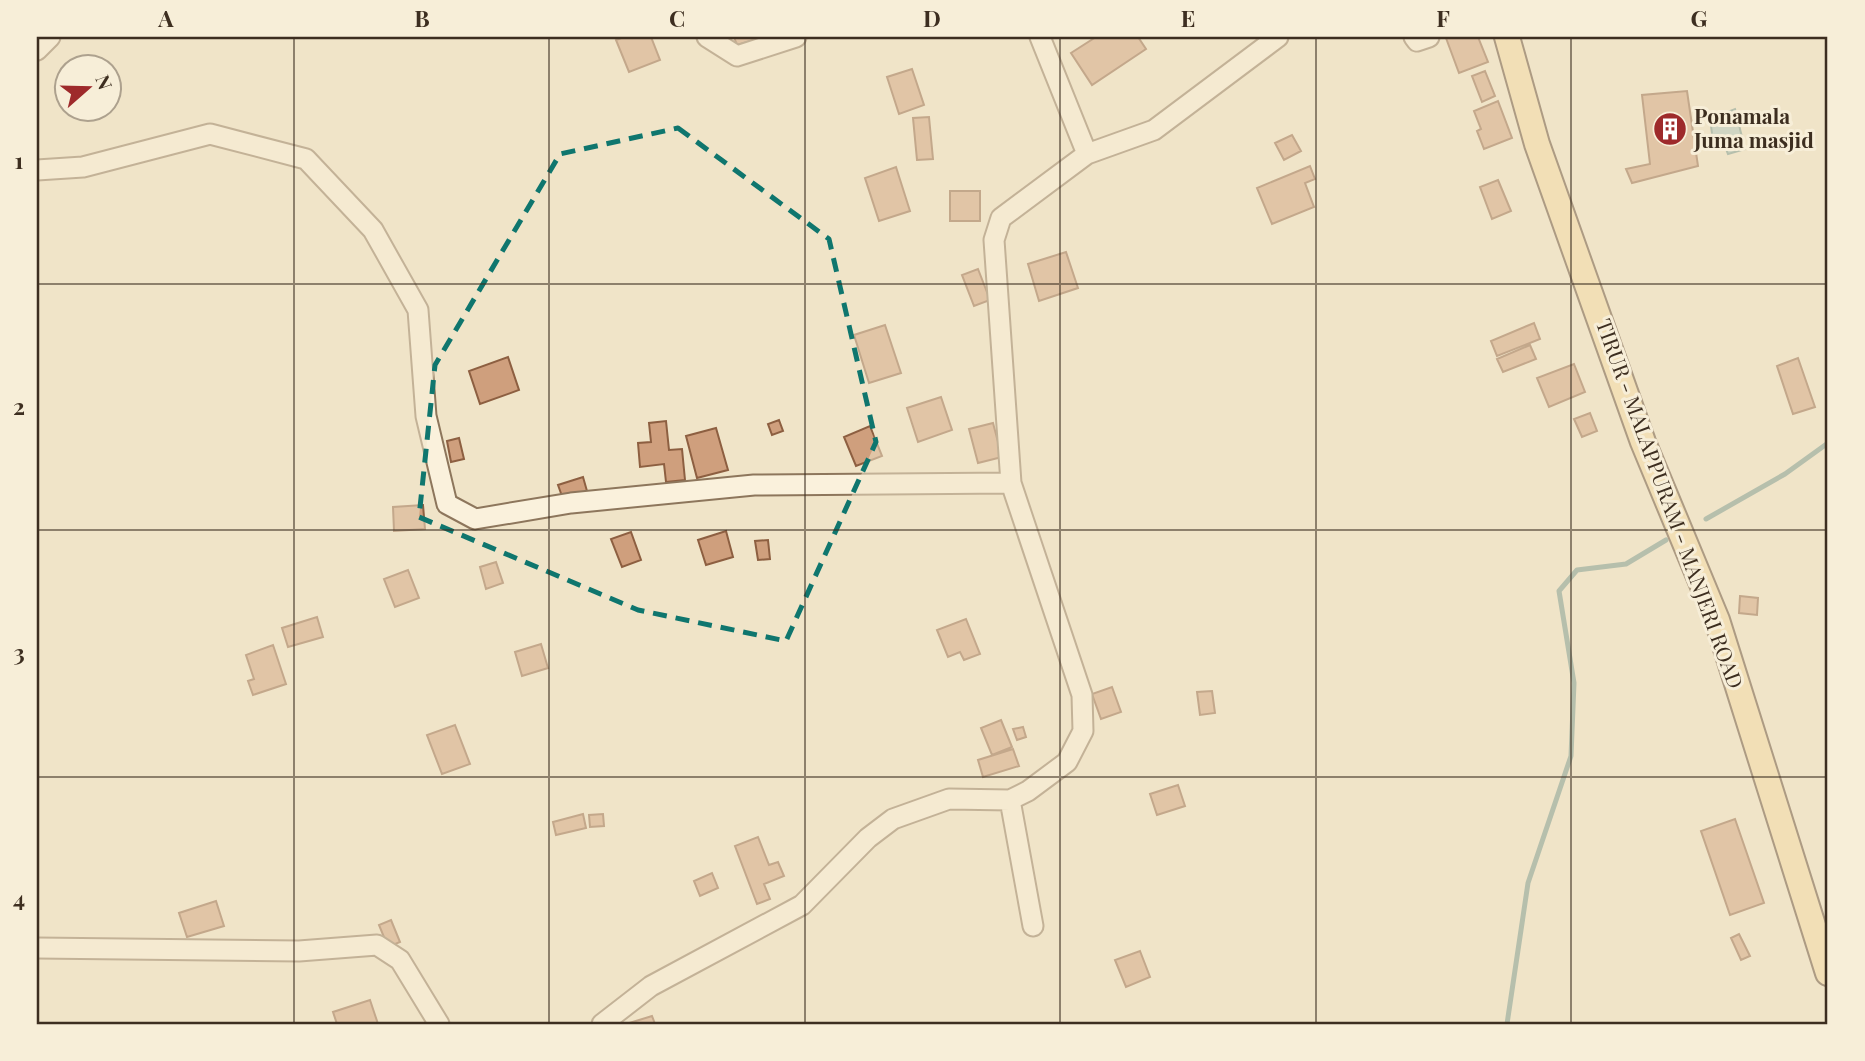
<svg xmlns="http://www.w3.org/2000/svg" width="1865" height="1061" font-family="'Playfair Display',serif">
  <style>
    .water { fill: #a9c4bc; stroke: #6f938a; stroke-width: 2 }
    .lines { fill: none; stroke-linecap: round; stroke-linejoin: round }
    .stream { stroke: #6f938a; stroke-width: 5 }
    .building { fill: #cf9f7d; stroke: #8d5f41; stroke-width: 2 }
    .minor-casing { stroke: #8d765c; stroke-width: 23 }
    .major-casing { stroke: #5b4430; stroke-width: 28 }
    .minor { stroke: #faf1dc; stroke-width: 19 }
    .major { stroke: #f3d9a0; stroke-width: 24 }
    .marked { fill: none; stroke: #0f766e; stroke-width: 5; stroke-dasharray: 14 9; stroke-linejoin: round }
    .grid { fill: none; stroke: #3d2e20; stroke-width: 2; stroke-opacity: 0.55 }
    .labels { text-anchor: middle; stroke-width: 6; stroke-linejoin: round; paint-order: stroke }
    .poi-label { font-size: 21px; font-weight: bold; fill: #3d2e20; stroke: #f7eed8; text-anchor: start }
    .street-label { font-size: 21px; fill: #3d2e20; stroke: #f7eed8 }
    .neatline { fill: none; stroke: #3d2e20; stroke-width: 2.5 }
    .grid-label { font-size: 23px; text-anchor: middle; font-weight: bold; fill: #3d2e20 }
  </style>
  <rect width="100%" height="100%" fill="#f0e4c8"/>
  <path class="water" d="M1735,109L1745,149L1728,154L1724,144L1714,148L1710,119Z"/>
  <g class="lines">
    <path class="stream" d="M1706,519L1785,474L1828,443
      M1507,1024L1528,883L1571,756L1574,683L1559,591L1577,570L1626,564L1666,540"/>
  </g>
  <path class="building" d="M624,37H651L660,60L629,72L616,40Z
    M734,37H764L737,45Z
    M1096,37H1138L1146,49L1092,85L1071,53Z
    M1450,37H1478L1488,62L1459,73L1446,38Z
    M912,69L924,105L899,114L887,77Z
    M1485,71L1495,96L1482,102L1472,76Z
    M1687,91L1698,166L1632,183L1626,169L1650,164L1642,95Z
    M1498,101L1512,138L1484,149L1477,131L1481,129L1474,111Z
    M929,117L933,159L917,160L913,118Z
    M1292,135L1301,151L1284,160L1275,143Z
    M1310,166L1315,179L1305,183L1314,207L1272,224L1257,188Z
    M896,167L910,211L879,221L865,178Z
    M1498,180L1511,211L1492,219L1480,187Z
    M950,191H980V221H950Z
    M1066,252L1078,288L1039,301L1028,264Z
    M978,269L990,300L974,306L962,275Z
    M1534,323L1540,339L1497,356L1491,341Z
    M885,325L901,373L869,383L854,335Z
    M1530,345L1536,359L1503,372L1497,359Z
    M508,357L519,390L480,404L469,371Z
    M1798,358L1815,407L1793,414L1777,366Z
    M1574,364L1585,392L1549,407L1537,378Z
    M941,397L952,430L918,442L907,408Z
    M1590,413L1597,431L1582,437L1574,419Z
    M779,420L783,431L772,435L768,424Z
    M666,421L669,450L682,449L685,480L666,482L664,464L640,467L638,443L651,442L649,423Z
    M993,423L1002,457L978,463L969,429Z
    M870,426L882,456L856,466L844,437Z
    M716,428L728,470L697,478L686,436Z
    M459,438L464,459L451,462L447,441Z
    M583,477L587,491L563,499L558,485Z
    M423,505L425,529L394,531L393,507Z
    M726,531L733,557L706,565L698,540Z
    M631,532L641,560L622,567L611,539Z
    M768,540L770,559L758,560L755,541Z
    M496,562L503,583L486,589L480,567Z
    M408,570L419,598L395,607L384,579Z
    M1740,596L1758,598L1757,615L1739,613Z
    M317,617L323,637L288,647L282,628Z
    M966,619L980,654L964,660L960,652L948,657L937,630Z
    M541,644L548,668L522,676L515,652Z
    M273,645L286,684L253,695L248,681L254,679L246,655Z
    M1112,687L1121,712L1101,719L1092,694Z
    M1212,691L1215,713L1200,715L1197,692Z
    M1001,720L1012,747L992,755L981,728Z
    M455,725L470,764L442,774L427,735Z
    M1023,727L1026,737L1017,740L1013,729Z
    M1013,749L1019,766L983,777L978,760Z
    M1178,785L1185,806L1157,815L1150,794Z
    M583,814L586,828L556,835L553,822Z
    M603,814L604,826L590,827L589,815Z
    M1735,819L1764,903L1730,915L1701,831Z
    M758,837L769,865L778,862L784,876L764,884L770,899L757,904L735,846Z
    M712,873L718,888L700,896L694,881Z
    M216,901L224,926L187,937L179,913Z
    M391,920L400,942L388,947L379,925Z
    M1739,934L1750,956L1741,960L1731,938Z
    M1140,951L1150,977L1126,987L1115,960Z
    M370,1000L378,1024H337L333,1012Z
    M652,1016L655,1024H626Z"/>
  <g class="lines">
    <g class="minor-casing">
      <path id="minor" d="M707,37L737,56L796,37
        M1040,37L1087,154L1154,130L1278,37
        M1414,37L1417,41L1429,37
        M37,50L50,37
        M37,170L83,167L210,134L306,159L373,230L418,310L426,416L447,504L475,519L571,503L754,485L1011,483
        M1010,800L1033,926
        M37,948L299,951L377,945L400,960L439,1024
        M602,1024L651,986L802,905L868,838L893,819L949,799L1010,800L1028,791L1067,762L1083,731L1082,695L1011,483L994,240L1001,218L1087,154"/>
    </g>
    <g class="major-casing">
      <path id="major" d="M1507,37L1537,144L1643,442L1717,620L1828,973"/>
    </g>
    <use href="#minor" class="minor"/>
    <use href="#major" class="major"/>
  </g>
  <path d="M0 0H1865V1061H0ZM678,128L829,239L876,442L786,641L638,610L419,517L435,365L560,154Z" fill="#f0e4c8" fill-opacity=".55" fill-rule="evenodd"/>
  <path class="marked" d="M678,128L829,239L876,442L786,641L638,610L419,517L435,365L560,154Z"/>
  <path class="grid" d="M294,37V1024M549,37V1024M805,37V1024M1060,37V1024M1316,37V1024M1571,37V1024M37,284H1828M37,530H1828M37,777H1828"/>
  <defs>
    <g id="building-disc" transform="scale(1.75)"><circle r="9.5" fill="#9e2a2b" stroke="#f7eed8"/><path d="M-4-6H4V6H1V3H-1V6H-4ZM-2.5-4.3h1.7v1.8h-1.7ZM.8-4.3h1.7v1.8H.8ZM-2.5-1h1.7V.8h-1.7ZM.8-1h1.7V.8H.8Z" fill="#fff"/></g>
  </defs>
  <g fill-rule="evenodd">
    <use href="#building-disc" x="1670" y="129"/>
  </g>
  <g class="labels">
    <g class="poi-label">
      <text x="1694" y="124">Ponamala<tspan x="1694" dy="24">Juma masjid</tspan></text>
    </g>
    <g class="street-label">
      <text transform="translate(1669 504) rotate(70)" y="7">TIRUR - MALAPPURAM - MANJERI ROAD</text>
    </g>
  </g>
  <rect width="1865" height="1061" fill="none" stroke="#f7eed8" stroke-width="77"/>
  <g transform="translate(88 88) rotate(70)"><circle r="33" fill="#f7eed8" stroke="#ada18e" stroke-width="2"/>
  <path d="M0-5L12 26L0 18L-12 26Z" fill="#9e2a2b"/>
  <text y="-10" font-size="19" font-weight="bold" text-anchor="middle" fill="#3d2e20">N</text>
  </g>
  <rect x="38" y="38" width="1788" height="985" class="neatline"/>
  <g class="grid-label">
    <text x="166" y="27">A</text>
    <text x="422" y="27">B</text>
    <text x="677" y="27">C</text>
    <text x="932" y="27">D</text>
    <text x="1188" y="27">E</text>
    <text x="1443" y="27">F</text>
    <text x="1699" y="27">G</text>
    <text x="19" y="169">1</text>
    <text x="19" y="415">2</text>
    <text x="19" y="661">3</text>
    <text x="19" y="907">4</text>
  </g>
</svg>
